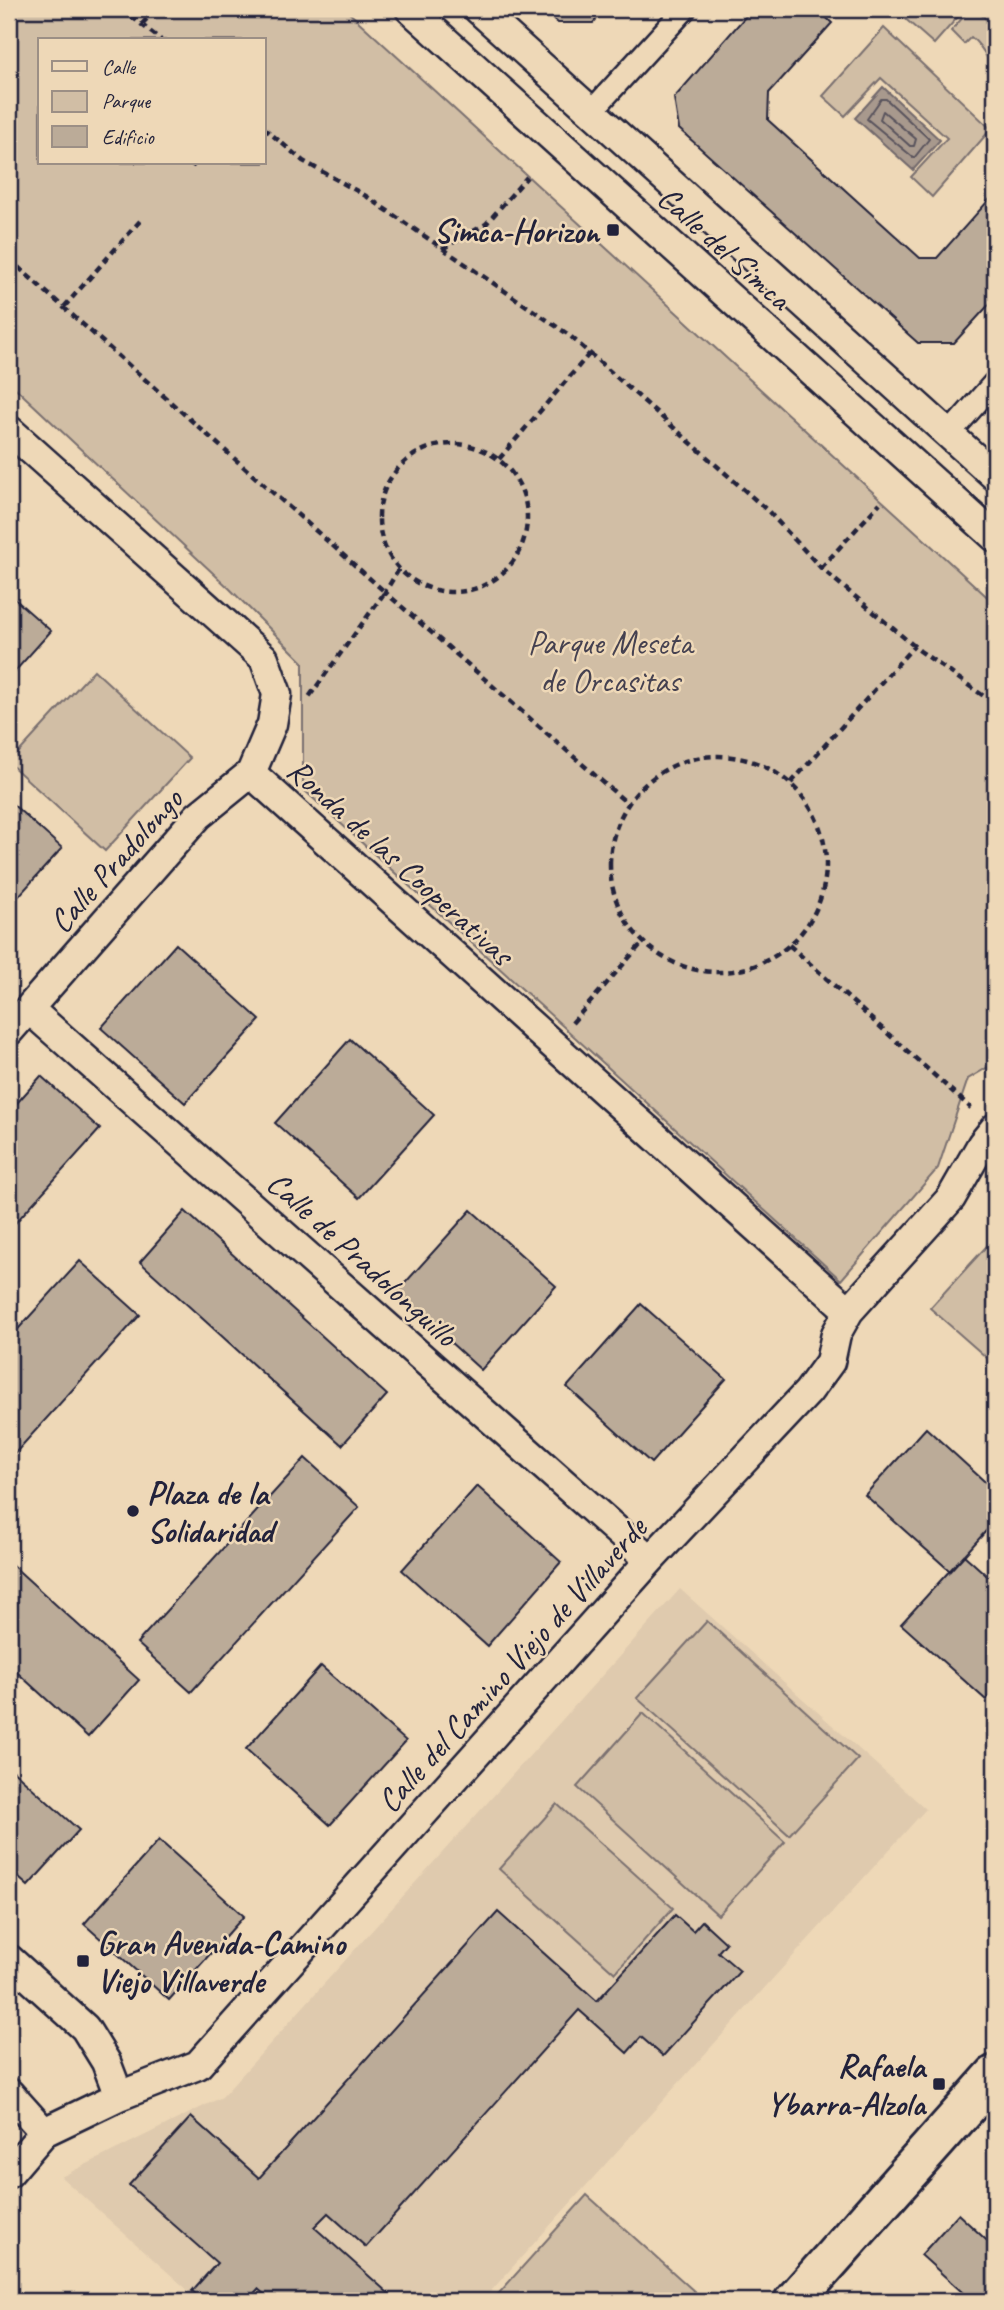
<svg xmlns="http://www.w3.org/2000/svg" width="1004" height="2310" font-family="Caveat,sans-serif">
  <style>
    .built { fill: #dfcaae }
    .green { fill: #d1bea5; stroke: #7a7070; stroke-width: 2; fill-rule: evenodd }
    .water { fill: #a8998d; stroke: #72696c; stroke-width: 2 }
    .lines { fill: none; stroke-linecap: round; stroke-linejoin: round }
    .shore { stroke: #58525c; stroke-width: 2 }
    .building { fill: #bbab98; stroke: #22223b; stroke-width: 2 }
    .pedestrian-casing { stroke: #22223b; stroke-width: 26 }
    .minor-casing { stroke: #22223b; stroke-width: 33 }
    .secondary-casing { stroke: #22223b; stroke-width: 44 }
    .path { stroke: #22223b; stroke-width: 4.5; stroke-dasharray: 7 5; stroke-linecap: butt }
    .pedestrian { stroke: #eed8b7; stroke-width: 21 }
    .minor { stroke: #eed8b7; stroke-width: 28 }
    .secondary { stroke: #eed8b7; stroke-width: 38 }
    .poi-dot { fill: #22223b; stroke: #eed8b7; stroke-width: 2.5 }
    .labels { text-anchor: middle; stroke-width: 5; stroke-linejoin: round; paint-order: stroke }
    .poi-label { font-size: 33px; font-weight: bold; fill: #22223b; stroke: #eed8b7; text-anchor: end }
    .street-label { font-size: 33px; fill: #22223b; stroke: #eed8b7 }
    .park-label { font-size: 33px; fill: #454150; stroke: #eed8b7 }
  </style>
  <rect width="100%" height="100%" fill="#eed8b7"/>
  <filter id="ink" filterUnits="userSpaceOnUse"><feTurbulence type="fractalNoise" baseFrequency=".0143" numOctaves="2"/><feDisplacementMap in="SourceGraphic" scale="14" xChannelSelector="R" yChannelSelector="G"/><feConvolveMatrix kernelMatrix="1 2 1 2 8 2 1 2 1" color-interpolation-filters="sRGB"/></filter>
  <g filter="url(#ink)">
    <path class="built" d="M680,1589L926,1809L482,2301H200L61,2177L222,2097Z"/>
    <path class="green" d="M9,9H345L995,604V1063L968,1079L938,1168L841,1280L303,789V662L230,589L9,382ZM40,40H264V163H40Z
      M908,9H963L964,10L934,44L902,16Z
      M970,9H975L995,27V86C993,67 986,50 971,37L964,44L951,31Z
      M884,28L991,129L932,197L911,177L947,138L881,78L845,116L823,96Z
      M94,670L190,758L105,851L9,763Z
      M995,1237V1365L930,1308Z
      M707,1621L858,1759L789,1835L637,1698Z
      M643,1713L785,1842L718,1915L577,1787Z
      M557,1804L673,1908L615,1973L499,1869Z
      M587,2195L705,2301H492Z"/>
    <path class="water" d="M883,87L940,140L913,170L855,118Z"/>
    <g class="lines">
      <path class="shore" d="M881,99H886L929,139L914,158L867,119Z
        M883,111L916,139L914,146H910L880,119Z"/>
    </g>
    <path class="building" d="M542,9H606L593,23H558Z
      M752,9H817L832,23L769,93L768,120L920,258H937L995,193V298L954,343H918L679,129L674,98Z
      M9,594L51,631L9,678Z
      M9,801L62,848L9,907Z
      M176,944L260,1020L185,1103L101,1028Z
      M350,1039L434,1115L359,1198L275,1123Z
      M41,1076L100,1129L9,1230V1112Z
      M471,1210L556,1286L481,1370L396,1293Z
      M185,1211L387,1395L342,1445L140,1262Z
      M80,1261L140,1315L9,1460V1339Z
      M641,1304L726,1379L651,1463L567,1387Z
      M926,1428L995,1491V1521L950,1571L865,1495Z
      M305,1458L359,1507L191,1692L137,1643Z
      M477,1486L561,1562L487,1646L402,1570Z
      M964,1555L995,1583V1690L986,1700L901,1624Z
      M11,1564L139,1680L88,1737L9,1665Z
      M321,1666L406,1741L330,1825L246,1749Z
      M9,1767L79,1830L28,1886L9,1869Z
      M159,1840L244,1916L169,2000L84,1924Z
      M498,1912L597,2001L675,1915L693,1931L702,1921L726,1943L718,1952L740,1971L663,2056L641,2037L627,2053L579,2010L366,2247L328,2213L314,2227L397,2301H272L258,2289L247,2301H204L192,2291L217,2263L129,2185L191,2117L259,2178Z
      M958,2214L995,2248V2301H972L921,2255Z"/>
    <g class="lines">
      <g class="pedestrian-casing">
        <path id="pedestrian" d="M590,113L685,9
          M949,434L995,382"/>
      </g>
      <g class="minor-casing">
        <path id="minor" d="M410,9L995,537
          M478,9L995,476
          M9,430L264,658L277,694L272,724L251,773L849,1311
          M29,1009L650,1560
          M9,1031L198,816L251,773
          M9,1959L85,2028L106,2062L119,2096
          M9,2093L44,2132
          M9,2173L44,2132L119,2096L198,2065L650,1560L808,1392L830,1362L836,1334L849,1311L951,1198L982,1144L995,1128"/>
      </g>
      <g class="secondary-casing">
        <path id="secondary" d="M794,2301L995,2075"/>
      </g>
      <path class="path" d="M122,9L161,40
        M142,24L156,9
        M264,128L303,161L366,196L569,335L768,511L821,568L920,651L995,704
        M192,167L195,163
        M442,249L486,224L527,177
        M9,259L385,592L309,697
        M64,307L140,221
        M379 518a74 74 0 1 1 148 0a74 74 0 1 1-148 0Z
        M499,459L590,353
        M821,568L880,503
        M399,569L385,592L628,804
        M610 864a108 108 0 1 1 216 0a108 108 0 1 1-216 0Z
        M791,783L914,646
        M789,945L971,1108
        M572,1023L643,942"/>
      <use href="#pedestrian" class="pedestrian"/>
      <use href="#minor" class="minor"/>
      <use href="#secondary" class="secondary"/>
    </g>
  </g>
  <g class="poi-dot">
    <rect x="606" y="223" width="14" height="14" rx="3.5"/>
    <circle cx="133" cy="1511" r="7"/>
    <rect x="76" y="1954" width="14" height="14" rx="3.5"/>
    <rect x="932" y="2077" width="14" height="14" rx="3.5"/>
  </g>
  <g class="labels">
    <g class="poi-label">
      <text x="599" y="242">Simca-Horizon</text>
      <text x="147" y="1504" text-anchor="start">Plaza de la<tspan x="147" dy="38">Solidaridad</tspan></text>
      <text x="97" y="1954" text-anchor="start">Gran Avenida-Camino<tspan x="97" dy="38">Viejo Villaverde</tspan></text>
      <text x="925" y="2077">Rafaela<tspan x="925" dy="38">Ybarra-Alzola</tspan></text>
    </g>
    <g class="street-label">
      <text transform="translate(725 247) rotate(42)" y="12">Calle del Simca</text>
      <text transform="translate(115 860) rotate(-48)" y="12">Calle Pradolongo</text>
      <text transform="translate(401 861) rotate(42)" y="12">Ronda de las Cooperativas</text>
      <text transform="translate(363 1258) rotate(42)" y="12">Calle de Pradolonguillo</text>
      <text transform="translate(511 1664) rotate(-48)" y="12">Calle del Camino Viejo de Villaverde</text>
    </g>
    <g class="park-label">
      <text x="610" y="654">Parque Meseta<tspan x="610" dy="38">de Orcasitas</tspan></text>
    </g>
  </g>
  <rect width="1004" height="2310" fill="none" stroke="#eed8b7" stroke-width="35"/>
  <rect x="18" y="18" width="969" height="2275" fill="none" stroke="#22223b" stroke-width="2.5" filter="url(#ink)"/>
  <rect x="38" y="38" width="228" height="126" fill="#eed8b7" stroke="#9c8f85" stroke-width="2"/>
  <rect x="52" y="61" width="35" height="10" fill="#eed8b7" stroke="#9c8f85" stroke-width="2"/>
  <text x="102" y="74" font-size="21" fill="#22223b">Calle</text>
  <rect x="52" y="91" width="35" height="21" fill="#d1bea5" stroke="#9c8f85" stroke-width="2"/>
  <text x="102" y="108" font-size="21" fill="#22223b">Parque</text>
  <rect x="52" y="126" width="35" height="21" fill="#bbab98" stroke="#9c8f85" stroke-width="2"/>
  <text x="102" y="144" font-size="21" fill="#22223b">Edificio</text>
</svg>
